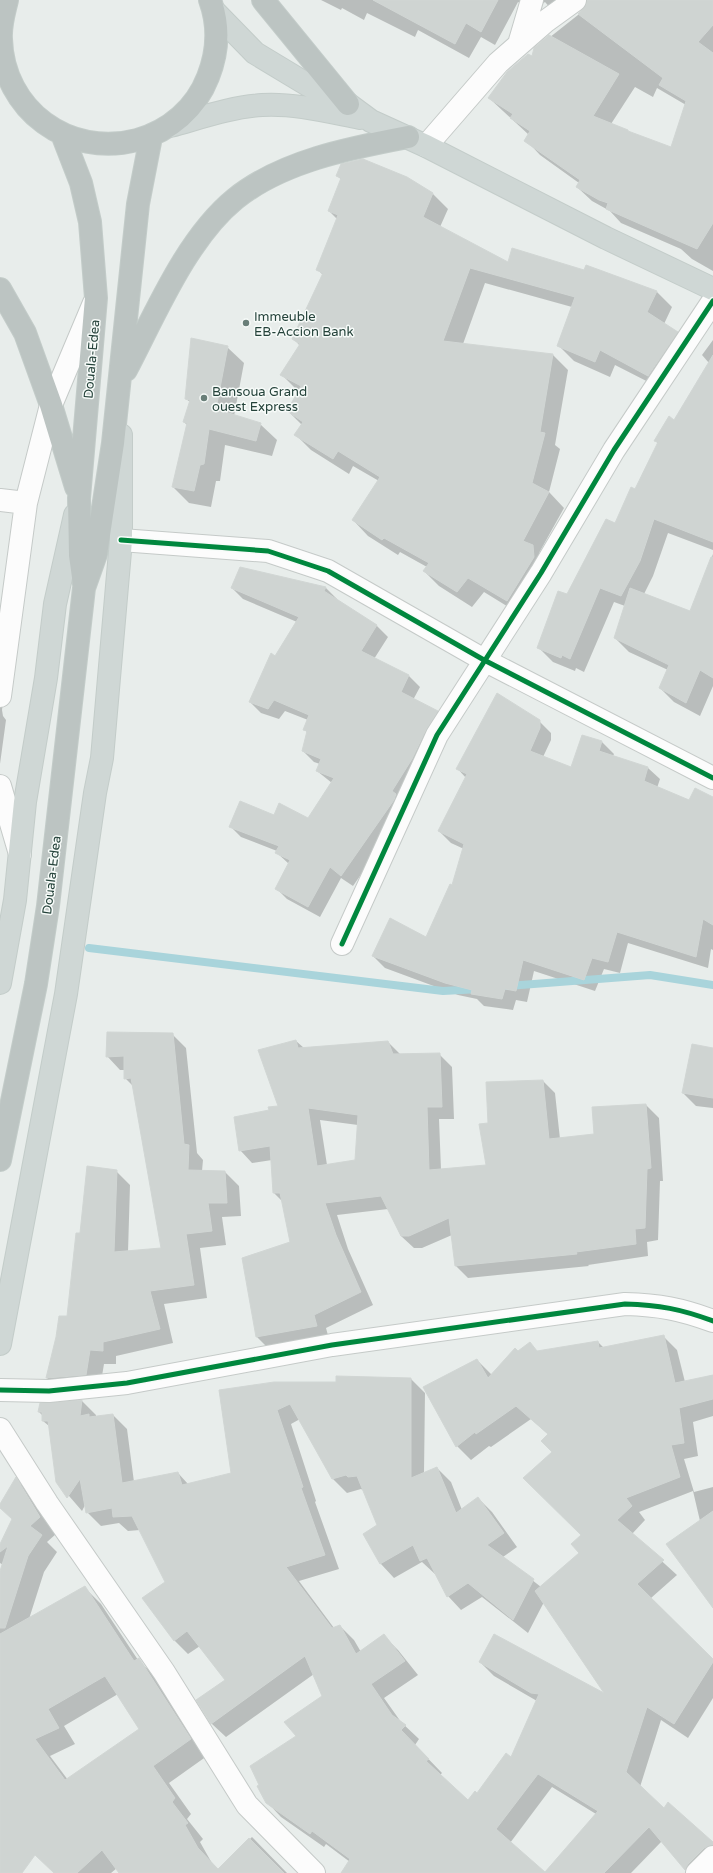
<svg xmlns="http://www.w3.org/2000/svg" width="713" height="1873" font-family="'Varela Round',sans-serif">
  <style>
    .shadow { fill: #0003; fill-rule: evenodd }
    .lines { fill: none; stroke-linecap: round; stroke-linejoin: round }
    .stream { stroke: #a9d4db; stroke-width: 8 }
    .building { fill: #cfd4d2; stroke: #d1d6d4; fill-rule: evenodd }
    .minor-casing { stroke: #c5cac8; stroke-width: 24 }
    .major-casing { stroke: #c3ccc9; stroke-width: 24 }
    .highway-casing { stroke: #c3ccc9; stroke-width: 24 }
    .minor { stroke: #fcfcfc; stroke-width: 22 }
    .major { stroke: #cfd7d5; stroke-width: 22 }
    .highway { stroke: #bcc4c2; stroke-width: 22 }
    .cycleway-casing { stroke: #f7fbf9; stroke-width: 8 }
    .cycleway { stroke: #00873e; stroke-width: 5 }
    .poi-dot { fill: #697e78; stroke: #f7fbf9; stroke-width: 1.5 }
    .labels { text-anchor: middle; stroke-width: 3; stroke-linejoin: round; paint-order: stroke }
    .poi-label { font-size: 13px; fill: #24423a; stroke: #f7fbf9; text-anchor: start }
    .street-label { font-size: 13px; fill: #24423a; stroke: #f7fbf9 }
  </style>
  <rect width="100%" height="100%" fill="#e8edeb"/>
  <path class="shadow" d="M321,0H587L585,3L559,18L545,2L535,9L518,2L495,45L481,37L469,58L418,30L415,37L367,13L364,20L342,8L341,10Z
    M588,0H713V271L692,259L681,249L621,223L610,211L592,201L577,187L579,183L540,155L526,140L529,135L489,98L532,58L535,49L583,11L587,5ZM635,87L653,97L657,88L686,105L672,149L630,133L611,124Z
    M337,176L433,194L448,209L440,227L508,263L585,271L586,266L657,292L672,307L664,324L677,332L692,348L664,390L615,365L610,377L574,361L558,345L572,307L485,283L463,344L553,355L568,370L555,445L560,449L549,492L564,508L539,553L548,561L523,616L484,592L472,607L439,586L424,571L427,567L400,552L398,555L368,536L353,520L379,481L353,466L349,474L311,450L296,435L302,425L288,411L299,392L282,375L300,346L293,338L323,275L317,269L337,219L329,211L342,180Z
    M713,340V550L668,533L653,576L644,594L691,612L713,554V686L700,716L674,702L660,688L668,670L629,652L615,638L625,606L614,602L584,672L576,668L575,671L553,662L539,648L567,596L615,524L635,490L658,444L655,440L674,421L709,363L702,355Z
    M227,347L244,363L234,416L260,424L277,440L272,456L225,445L220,481H216L211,507L189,503L173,487L187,425L184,422L190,402L186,399Z
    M240,568L326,588L337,599L336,600L377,626L388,637L374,659L409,676L420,687L413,700L437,711L448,722L405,811L353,886L341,878L320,917L287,899L276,888L289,864L276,852L277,851L241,837L230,826L274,816L309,819L332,783L317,771L320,764L314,762L303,751L308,733L304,729L308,720L285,711L279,719L261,713L250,702L297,622L243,599L232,588ZM434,714H437L424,734L422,733Z
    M0,638L10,648L2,710L3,716L6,720L0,764Z
    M539,721L551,733V740L543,757L572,769L582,736L602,742L614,754L613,756L648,768L660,779L657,788L690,801L713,798V950L711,949L708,968L628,943L620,973L604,969L595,991L534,971L527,1002L516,1000L513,1010L484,1006L477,999L458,995L385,968L373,956L427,939L453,887L464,849L451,843L439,831L466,778L457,768Z
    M172,1034L186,1048L197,1153L203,1160L202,1171L225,1172L239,1186L241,1216L222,1217L226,1245L200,1248L207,1298L164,1304L173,1343L116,1356V1364H104L100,1388L61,1392L47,1378L57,1337L68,1317L116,1171L130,1185L128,1252L162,1249L133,1086L125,1078V1070H120L107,1056Z
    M296,1041L304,1048L388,1042L401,1055L439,1054L452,1067L454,1119H439L441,1170L487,1166L489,1124L543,1081L555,1093L560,1139L595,1135L646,1105L659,1118L663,1181H660L658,1240L647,1242L648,1256L588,1265L589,1266L468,1278L456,1266L452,1235L422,1248H414L401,1236L388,1209L337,1215L348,1249L373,1305L326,1328L329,1339L269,1349L257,1337L291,1243L283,1202L274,1193L272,1160L252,1163L240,1150L271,1111L280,1107ZM320,1120L358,1125L356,1161L327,1165Z
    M713,1049V1108L696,1106L683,1093Z
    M663,1336L677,1350L685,1382L713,1375V1416L693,1422L698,1456L684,1459L694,1492L713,1487V1606L700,1521L693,1491L639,1512L645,1520L632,1534L677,1575L651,1598L713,1660V1698L688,1738L661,1720L640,1787L664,1809L713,1844V1867L689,1873L662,1841L631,1873H546L596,1814L552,1787L510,1843L545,1873H342L350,1862L326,1844L324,1847L281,1817L267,1802L298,1736L323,1696L314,1674L226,1737L212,1724L198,1700L227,1680L200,1646L188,1654L174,1640L166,1583L140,1530L128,1531L119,1523L101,1526L87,1512L85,1505L82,1511L57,1482L49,1426L43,1421V1416L39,1412L41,1404L82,1401L96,1415V1417L113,1415L127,1429L134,1482L178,1473L188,1484L233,1474L220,1390L411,1379L425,1393L424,1473L437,1468L451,1482L462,1510L478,1498L492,1512L517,1547L503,1557L541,1587L580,1553L582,1535L549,1435L531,1419L491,1447L489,1446L471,1460L457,1446L477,1360L492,1375L518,1352H538L598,1342L604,1348ZM300,1419L333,1479L347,1493L361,1489L364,1491L379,1526L381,1564L394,1578L422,1562L435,1574H436L448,1596L461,1610L482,1597L528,1633L544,1602L607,1695L480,1662L494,1676L537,1701L511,1759L477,1795L468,1801L440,1775L442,1773L415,1745L419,1739L401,1722L384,1698L418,1675L398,1650L384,1636L361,1652L354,1640L340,1626L334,1628L299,1581L339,1569L315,1502L316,1501L291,1424Z
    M16,1479L32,1495L56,1534L47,1542L57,1552L44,1572L29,1619L85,1588L101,1604L138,1660L155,1676L207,1756L169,1783L191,1814L187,1819L203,1839L200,1842L213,1865L203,1873H121L117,1868L111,1873H78L0,1818V1575L3,1565L0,1563V1547L13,1520L0,1506ZM118,1694L141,1729L68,1780L50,1756L75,1744L64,1726Z
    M252,1837L287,1873H215Z"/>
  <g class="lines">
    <path class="stream" d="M89,948L443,991L480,989
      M507,986L650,975L713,985"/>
  </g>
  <path class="building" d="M373,0H498L481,32L466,23L455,44Z
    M587,0H713V25L698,42L713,53V223L697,249L606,209L608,203L599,200L576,187L580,180L524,141L530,131L510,118L513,114L488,98L507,72L528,54L532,56L534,48L549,35L619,74L593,116L628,130V131L671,147L686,101L659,85L663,78L578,14L586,5Z
    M363,159L407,177L433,193L423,217L508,262L512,248L584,270L586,265L657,291L647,312L678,332L648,376L600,350L595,362L557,346L575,297L470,268L443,341L553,354L540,432L545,433L532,483L549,492L523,541L533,545L534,557L507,601L468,578L457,592L423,571L429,563L384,538L382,540L352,520L380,477L338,451L333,459L294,435L303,422L287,411L301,386L280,375L300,344L292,339L323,273L316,270L338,215L328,211L341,178L336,176L341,164Z
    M191,338L228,346L216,409L261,423L256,441L209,429L204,464L200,465L194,491L172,487L187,423L183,422L190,400L185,399Z
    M713,355V542L654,519L640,561L621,596L600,588L570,659L562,655L561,658L537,648L558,591L567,594L606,519L615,523L631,487L635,489L658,442L654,441L669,416L674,420Z
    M711,557H713V678L700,670L686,703L659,688L669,665L614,638L630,588L690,611Z
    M240,567L326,587L324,591L377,625L361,651L409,675L401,692L438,711L426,730L412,759L392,791L396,794L394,800L341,876L330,867L308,907L275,889L290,860L275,853L279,846L229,827L240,801L274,815L279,803L308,818L334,778L316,771L321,759L302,751L307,731L303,730L309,715L274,700L268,709L249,702L271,653L275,656L299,617L231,588Z
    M497,693L540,720V728L530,751L571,767L582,735L602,741L599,751L648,767L644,781L689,800L695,788L713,797V925L703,919L696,957L617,932L608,962L592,958L584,980L523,960L516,991L505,989L502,999L471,994L472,990L445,983L372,956L390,918L426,937L450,884L452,885L464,844L438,831L467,774L456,769Z
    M107,1032L173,1033L184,1144L189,1145L188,1170L225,1171L227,1203H208L212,1231L186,1234L194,1285L150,1291L160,1329L103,1342V1351L90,1350L86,1375L46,1378L56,1337L59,1316H67L76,1233H80L87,1166L117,1170L114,1252L161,1248L131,1078L124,1079V1056L106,1057Z
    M296,1040L298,1048L388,1041L393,1054L440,1053L442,1107H427L429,1170L486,1165L479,1124L488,1123L486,1082L543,1080L549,1139L594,1134L592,1107L646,1104L651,1168L647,1169L645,1228L635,1229L636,1244L576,1252L577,1254L455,1266L449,1218L409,1236H401L381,1196L325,1203L336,1235L361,1292L314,1315L317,1326L256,1337L242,1258L290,1242L280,1193H273L270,1146L239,1151L234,1117L269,1110L268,1107L278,1106L258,1050ZM308,1108L358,1115L355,1160L317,1166Z
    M692,1044L713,1048V1098L682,1093Z
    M664,1335L675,1383L713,1375V1399L679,1408L684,1443L671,1445L680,1477L626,1498L632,1506L617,1520L664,1560L637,1584L713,1659V1662L674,1724L647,1707L626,1772L664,1808L668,1802L713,1842V1845L704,1848L688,1864L685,1870L649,1827L604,1873H341L350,1859L312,1831L310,1834L266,1803L257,1786L259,1785L250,1766L296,1736L284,1722L322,1696L305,1656L211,1724L196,1700L225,1680L187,1631L174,1641L142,1598L165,1582L132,1516L113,1517L112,1508L86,1513L80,1479L67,1498L56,1482L48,1421H42V1412H38L40,1403L82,1400L80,1416L89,1414V1417L113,1414L122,1483L178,1472L182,1485L231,1473L219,1390L274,1382H336V1376L411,1378V1478L437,1467L456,1513L478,1497L504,1533L487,1545L534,1579L513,1620L468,1583L447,1597L427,1558L420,1561L413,1545L380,1564L363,1534L377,1525L357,1476L348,1477L346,1475L332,1479L290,1404L277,1410L303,1487L301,1488L325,1555L286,1567L332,1628L340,1625L356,1654L384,1634L405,1661L371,1684L392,1715L406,1725L401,1730L429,1759L426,1761L468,1800L475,1791L477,1793L506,1753L511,1757L539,1694L531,1693L479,1662L494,1634L604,1693L535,1591L579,1553L571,1544L581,1535L523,1478L552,1452L541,1441L548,1434L516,1406L476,1434L475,1432L456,1447L423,1387L477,1359L488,1378L515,1348L518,1351L530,1342L537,1351L598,1341L599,1348ZM538,1774L598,1811L545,1872L496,1829Z
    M16,1477L40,1517L30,1526L42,1535L28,1556L5,1628H0V1571L8,1546L0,1552V1544L12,1519L0,1508V1504Z
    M713,1511V1608L666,1544Z
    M85,1586L134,1661L139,1658L191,1739L153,1766L175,1798L172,1802L188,1823L185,1825L198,1848L218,1869L249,1838L284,1873H119L102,1850L77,1873H54L35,1855L22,1873H0V1634ZM105,1676L139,1729L65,1780L35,1739L59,1728L48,1709Z"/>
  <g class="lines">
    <g class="minor-casing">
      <path id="minor" d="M519,44L532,0
        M426,146L498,63L546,21L575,0
        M0,500L26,503
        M121,540L268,551L328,571L484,660L713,778
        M0,696L26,503L51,405L94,303
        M0,786L20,854
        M342,944L437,735L541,573L614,450L713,301
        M0,1390L49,1391L127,1383L332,1345L625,1304C659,1305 681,1309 713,1321
        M0,1429L47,1503L164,1672L247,1805L314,1873
        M697,1873L713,1857"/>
    </g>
    <g class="major-casing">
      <path id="major" d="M214,11L255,53L308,85L348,104L371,121L426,146L606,238L713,289
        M170,126C200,118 231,107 262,105C295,103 329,112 360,118
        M0,983L15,900L25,802L46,678L55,604L75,515
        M0,1344L66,994L95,793L102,758L121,540V435"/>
    </g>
    <g class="highway-casing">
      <path id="highway" d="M7,0C4,13 0,25 1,39C3,110 69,158 137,140C170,131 196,108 208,77C218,52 219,25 210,0
        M263,0L348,104
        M62,134L81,183L90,222L96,298L79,498L80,555L84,584
        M0,289L25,333L51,405L76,487
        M126,370C155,315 186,239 235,199C282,161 350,148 408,137
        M0,1160L36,984L48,906L84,588L96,554L113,443L138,204L151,137"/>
    </g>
    <use href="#minor" class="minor"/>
    <use href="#major" class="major"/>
    <use href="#highway" class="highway"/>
    <g class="cycleway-casing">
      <path id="cycleway" d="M121,540L268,551L328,571L484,660L713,778
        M342,944L437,735L541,573L614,450L713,301
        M0,1390L49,1391L127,1383L332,1345L625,1304C659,1305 681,1309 713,1321"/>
    </g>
    <use href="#cycleway" class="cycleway"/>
  </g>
  <g class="poi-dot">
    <circle cx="246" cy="323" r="4"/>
    <circle cx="204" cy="398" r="4"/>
  </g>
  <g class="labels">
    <g class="poi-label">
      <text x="254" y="321">Immeuble<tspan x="254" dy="15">EB-Accion Bank</tspan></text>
      <text x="212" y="396">Bansoua Grand<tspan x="212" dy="15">ouest Express</tspan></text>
    </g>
    <g class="street-label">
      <text transform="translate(91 359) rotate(-85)" y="5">Douala-Edea</text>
      <text transform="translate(51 875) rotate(-83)" y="5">Douala-Edea</text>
    </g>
  </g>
</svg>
